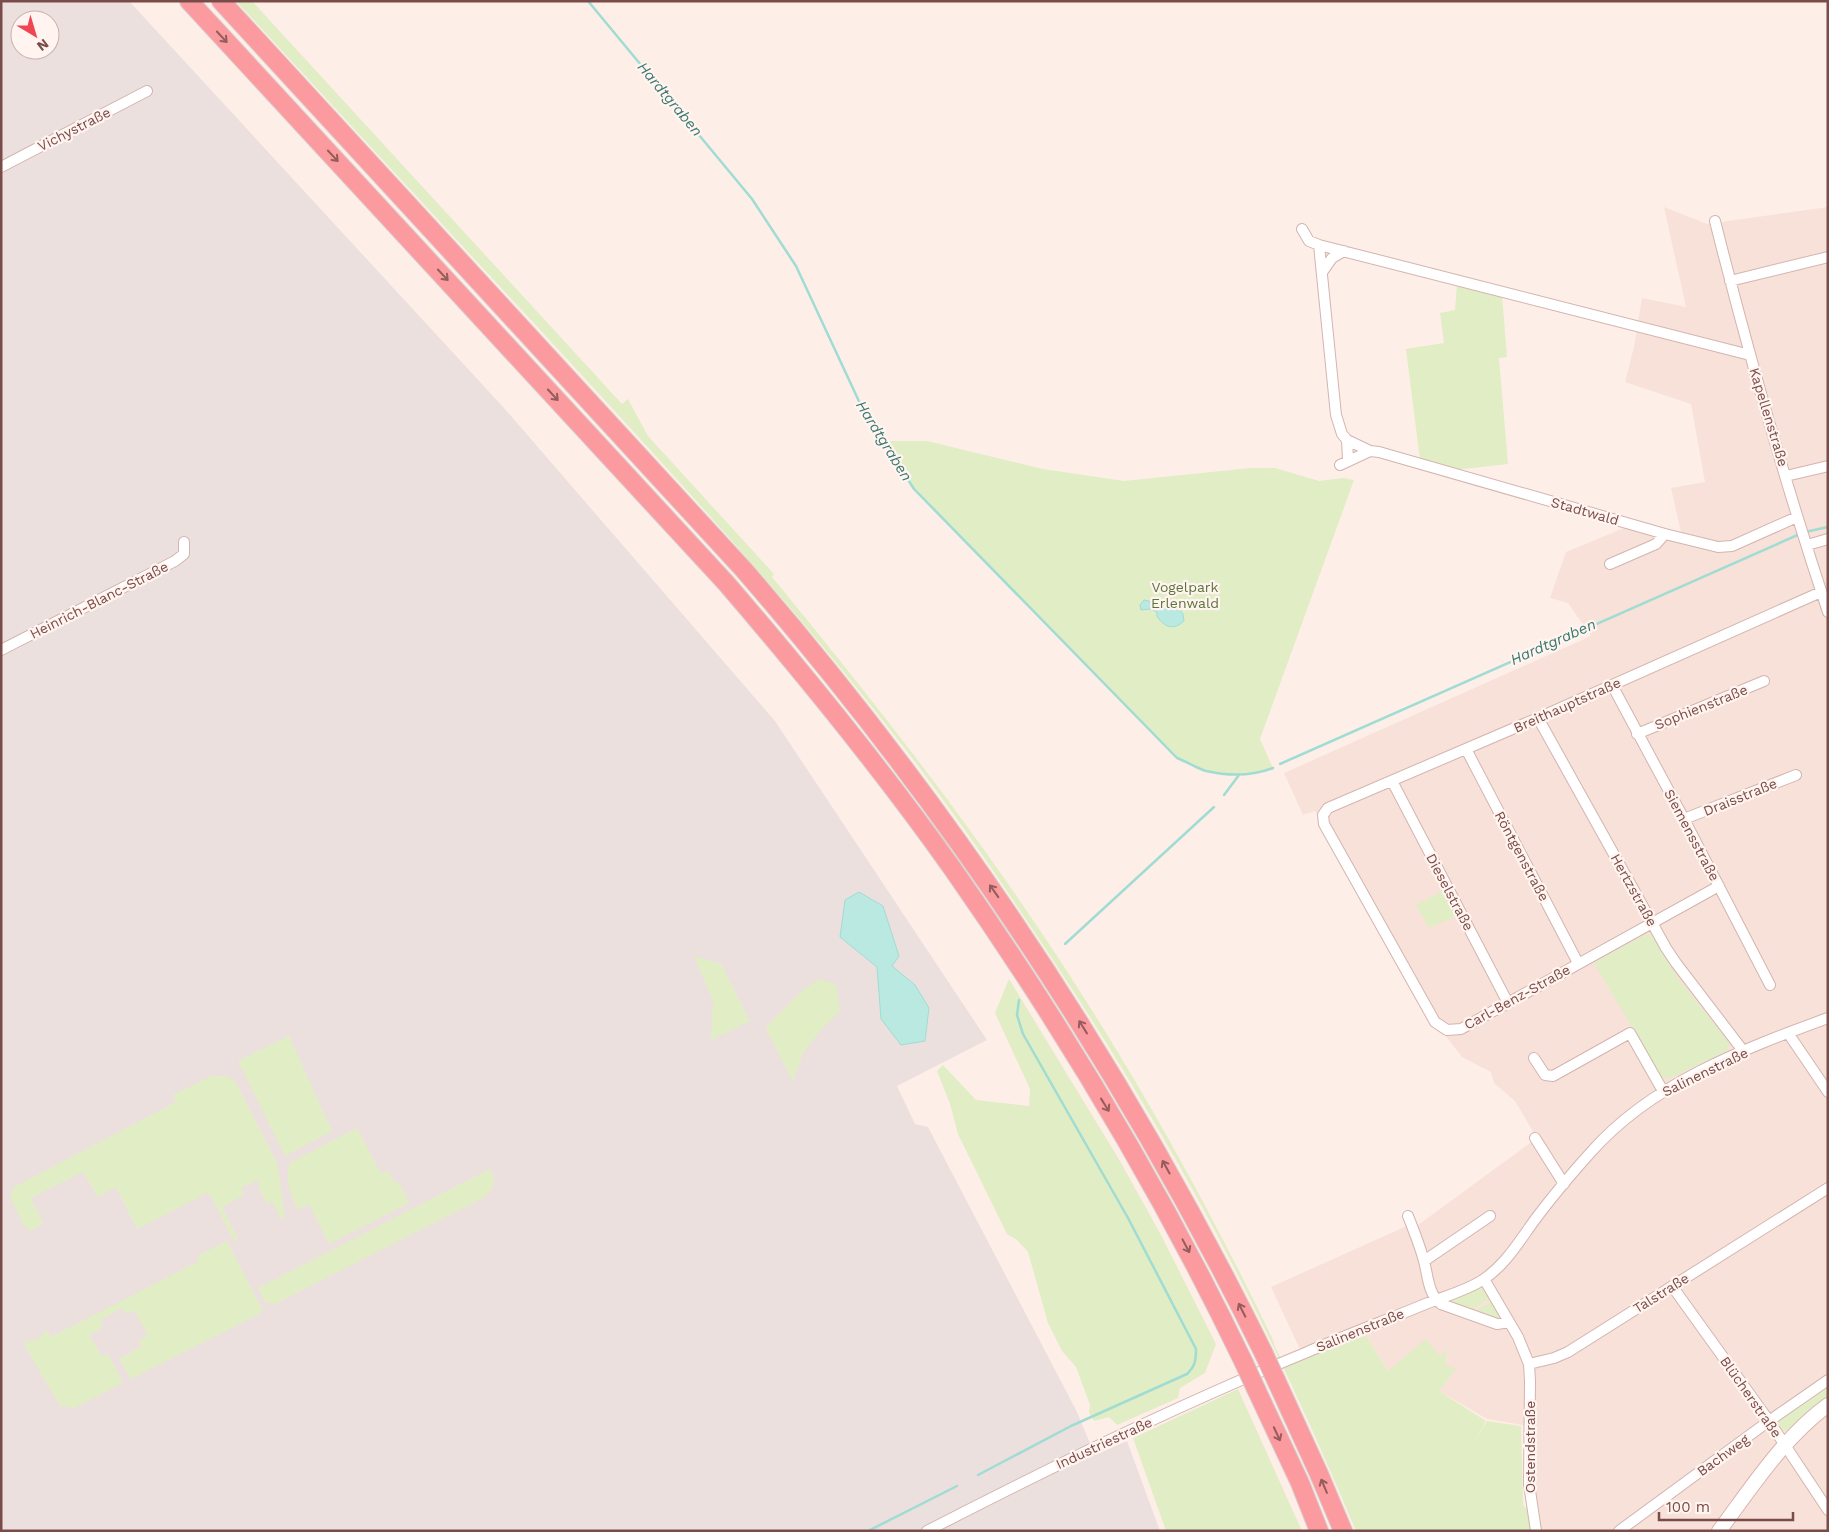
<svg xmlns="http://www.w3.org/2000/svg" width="1829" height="1532" font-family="'Work Sans',sans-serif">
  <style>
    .residential { fill: #f8e1d8 }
    .industrial { fill: #ece0de; fill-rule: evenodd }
    .green { fill: #e1edc4 }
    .water { fill: #bae9e2; stroke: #a0dcd3 }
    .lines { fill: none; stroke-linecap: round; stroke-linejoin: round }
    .stream { stroke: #a0dcd3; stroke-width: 2.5 }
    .street-casing { stroke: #d3b4af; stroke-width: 12 }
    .secondary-casing { stroke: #d9b4ae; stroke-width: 16 }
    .highway-casing { stroke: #dacdcc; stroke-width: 20 }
    .street { stroke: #fff; stroke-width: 10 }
    .secondary { stroke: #fff; stroke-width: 14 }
    .highway { stroke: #fb9b9f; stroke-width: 18 }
    .highway-bridge-casing { stroke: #dacdcc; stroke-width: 20; stroke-linecap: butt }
    .highway-bridge { stroke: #fb9b9f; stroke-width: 18 }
    .oneway { stroke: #945c5a }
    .labels { text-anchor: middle; stroke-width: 4.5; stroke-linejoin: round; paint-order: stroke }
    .street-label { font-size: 14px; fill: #7a4c49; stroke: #fff4ef }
    .park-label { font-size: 14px; fill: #5d743b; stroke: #fff4ef }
    .water-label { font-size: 15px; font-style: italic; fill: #397870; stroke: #fff4ef }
  </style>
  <rect width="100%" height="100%" fill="#feeee8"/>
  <path class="residential" d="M1664,207L1707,224L1828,207V1531H1536L1532,1514L1535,1471V1427L1487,1419L1439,1391L1446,1365L1447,1351L1441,1356L1388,1371L1365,1334L1304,1358L1271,1287L1411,1224L1418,1225L1537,1138L1515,1101L1494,1083L1491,1072L1462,1057L1435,1022L1315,811L1303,815L1284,773L1591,636L1568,603L1550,598L1566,552L1629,526L1683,541L1671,488L1705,482L1691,404L1625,382L1634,347L1642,298L1686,307Z"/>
  <path class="industrial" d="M1,1H129L504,408L775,721L987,1040L897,1086L915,1124L928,1127L1076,1410L1095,1455L1127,1441L1160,1531H1ZM20,20H50V50H20Z"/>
  <path class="green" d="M236,1H252L622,404L628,399L648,436L774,574L772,577C855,678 936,780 1011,888C1111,1031 1199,1185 1274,1342V1345L1285,1366L1365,1334L1388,1371L1426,1339L1440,1356L1447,1350L1446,1365L1456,1369L1439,1391L1486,1421L1474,1442L1487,1421L1521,1426L1523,1505L1532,1514L1536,1531H1356C1298,1393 1233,1256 1157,1127C1112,1049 1063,974 1013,900C981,852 948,805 913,759C798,609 670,471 542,332C440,222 338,111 236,1Z
    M1457,284L1502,295L1507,357L1499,358L1508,464L1455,470L1420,460L1406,349L1444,343L1440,313L1455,310Z
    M884,441H927L1043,469L1124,481L1250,468H1275L1319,481L1344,478L1354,480L1260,739L1273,768C1251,775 1229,776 1206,771C1197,768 1187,762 1177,758L914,489Z
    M1444,890L1457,916L1429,928L1416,905Z
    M1646,934L1652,936L1678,978L1730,1044L1728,1050L1724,1052L1675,1076L1665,1079L1660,1075L1594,963Z
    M694,956L721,964L750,1021L711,1040L713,1001Z
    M821,979L836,985L840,1011L820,1031L803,1053L793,1082L766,1029L768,1025L804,989Z
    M1009,979L1120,1161L1161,1235L1216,1344L1205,1373L1180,1388L1178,1398L1117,1425L1109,1417L1094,1421L1089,1413L1090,1405L1076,1367L1062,1351L1048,1323L1028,1252L1017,1240L1007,1234L958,1134L950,1104L937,1071L943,1065L976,1100L1029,1106L1030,1089L995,1013Z
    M289,1036L332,1131L285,1156L238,1061Z
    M212,1076H226L235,1081L277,1163L285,1217L281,1219L272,1201L267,1204L259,1188L258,1180L241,1188L244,1195L222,1207L238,1239L234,1241L212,1198L207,1193L137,1229L116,1187L98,1197L83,1172L31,1198L43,1224L30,1231L24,1226L10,1197L14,1187L176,1102L173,1095Z
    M357,1128L381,1174L388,1171L395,1183L399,1182L409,1203L329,1244L309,1204L298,1210C291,1195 283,1177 291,1162Z
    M490,1169C497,1181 495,1186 485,1197L275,1304L265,1302L258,1288Z
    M227,1241L263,1311L259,1314L131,1379L119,1359L142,1346L139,1340L148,1335L134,1310L127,1314L122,1308L100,1320L103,1327L89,1335L102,1357L108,1354L123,1383L74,1408L60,1406L25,1346V1342L38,1339L47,1330L51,1337L199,1261L197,1256Z
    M1478,1288L1484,1290L1490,1298L1471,1310L1447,1301Z
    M1492,1301L1501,1317L1498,1319L1475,1311Z
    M1828,1384V1398L1791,1429L1788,1431L1781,1429L1777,1423L1778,1420Z
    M1238,1389L1302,1531H1166L1133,1438Z"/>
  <path class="water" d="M1144,600L1149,601C1156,611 1168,609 1179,609L1183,614L1184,621C1173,631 1164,627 1157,616V612L1150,609L1141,610L1140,605Z
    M859,892L883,906L899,956L892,966L915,985L929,1008L925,1041L901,1045L881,1019L877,967L840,937L845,900Z"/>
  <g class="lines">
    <path class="stream" d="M588,1L752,199L796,266L864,412L914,489L1177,758C1187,762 1197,768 1206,771C1228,776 1252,776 1273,768
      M1805,532L1828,527
      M1280,764L1800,534
      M1224,795L1239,775
      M1065,944L1214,807
      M978,1475L1071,1426L1187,1374C1195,1366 1196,1361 1196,1349L1128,1218L1023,1034L1017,1015L1019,1000
      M868,1531L957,1486"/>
    <g class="street-casing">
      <path id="street" d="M1,167L147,91
        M1715,221C1748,352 1785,483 1828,612
        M1302,229L1309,241L1319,245L1336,415L1342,434L1347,440
        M1319,245L1750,355
        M1323,271L1332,258L1344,251
        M1730,281L1828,257
        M1348,461L1347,440L1370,451
        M1340,465L1370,451L1379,452L1665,534L1718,547L1732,546L1797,517
        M1786,476L1828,466
        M1807,545L1828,539
        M1610,564L1656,544L1665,534
        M1,650L175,561L184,554V542
        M1612,685L1684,819L1770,985
        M1538,718L1666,948L1676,963L1744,1052
        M1637,734L1764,681
        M1466,749L1578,963
        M1392,781L1508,1003
        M1684,819L1796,775
        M1719,886L1461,1029L1447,1030L1435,1022L1324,824L1323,815L1328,808L1538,718L1821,592
        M1788,1033L1828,1092
        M1534,1058L1545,1075L1553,1076L1630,1033L1663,1091
        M1535,1138L1564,1184
        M1408,1216C1414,1231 1420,1246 1424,1261C1428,1276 1428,1294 1441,1304L1497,1324L1509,1322
        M1424,1261L1490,1216
        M1484,1279L1518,1337L1529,1364L1530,1381L1529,1484L1536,1531
        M1672,1286L1769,1421L1828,1510
        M1529,1364L1554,1358L1568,1352L1828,1188
        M927,1531C1051,1467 1176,1406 1305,1353C1344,1336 1384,1321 1423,1305C1442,1297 1463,1292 1481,1281C1507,1265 1522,1236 1540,1213C1556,1192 1573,1172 1591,1152C1652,1083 1743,1049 1828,1018
        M1619,1531L1769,1421L1828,1380"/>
    </g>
    <g class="secondary-casing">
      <path id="secondary" d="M1719,1531C1752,1487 1783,1438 1828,1405"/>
    </g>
    <g class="highway-casing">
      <path id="highway" d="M189,1L726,583C805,675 882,769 952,868C1062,1025 1161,1190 1244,1363
        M221,1L744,570C951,809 1125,1071 1264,1354
        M1276,1380L1319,1474L1343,1531
        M1256,1389L1300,1483L1319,1531"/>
    </g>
    <use href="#street" class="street"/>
    <use href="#secondary" class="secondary"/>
    <use href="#highway" class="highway"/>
    <g class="highway-bridge-casing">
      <path id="highway-bridge" d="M1264,1354L1276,1380
        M1244,1363L1256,1389"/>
    </g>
    <use href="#highway-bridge" class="highway-bridge"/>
  </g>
  <defs><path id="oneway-shaft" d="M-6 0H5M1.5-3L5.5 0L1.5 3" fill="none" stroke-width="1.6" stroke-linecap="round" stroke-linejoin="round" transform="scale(1.25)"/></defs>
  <g class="oneway">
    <use href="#oneway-shaft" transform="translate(222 37) rotate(47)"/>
    <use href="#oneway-shaft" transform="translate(333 156) rotate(47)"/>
    <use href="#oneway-shaft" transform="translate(443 275) rotate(47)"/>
    <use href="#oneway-shaft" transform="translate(553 395) rotate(47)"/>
    <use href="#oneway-shaft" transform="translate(994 891) rotate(-125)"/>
    <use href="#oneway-shaft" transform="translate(1083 1027) rotate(-122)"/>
    <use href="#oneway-shaft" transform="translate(1105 1105) rotate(58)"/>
    <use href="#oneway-shaft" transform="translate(1166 1167) rotate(-119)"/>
    <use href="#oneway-shaft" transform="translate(1186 1246) rotate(62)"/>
    <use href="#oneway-shaft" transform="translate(1242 1310) rotate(-117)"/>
    <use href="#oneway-shaft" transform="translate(1277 1434) rotate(65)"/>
    <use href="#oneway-shaft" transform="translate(1324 1486) rotate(-113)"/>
  </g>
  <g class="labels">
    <g class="street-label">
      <text transform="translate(74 129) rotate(-27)" y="5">Vichystraße</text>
      <text transform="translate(1769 417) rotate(73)" y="5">Kapellenstraße</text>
      <text transform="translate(1585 511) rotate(16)" y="5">Stadtwald</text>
      <text transform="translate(99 600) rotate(-27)" y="5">Heinrich-Blanc-Straße</text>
      <text transform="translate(1567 705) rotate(-24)" y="5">Breithauptstraße</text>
      <text transform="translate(1701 707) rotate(-22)" y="5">Sophienstraße</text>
      <text transform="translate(1740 797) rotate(-22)" y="5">Draisstraße</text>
      <text transform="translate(1692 835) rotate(62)" y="5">Siemensstraße</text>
      <text transform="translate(1522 856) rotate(62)" y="5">Röntgenstraße</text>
      <text transform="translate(1634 890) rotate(61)" y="5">Hertzstraße</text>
      <text transform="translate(1450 892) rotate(62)" y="5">Dieselstraße</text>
      <text transform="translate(1517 997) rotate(-29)" y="5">Carl-Benz-Straße</text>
      <text transform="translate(1705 1072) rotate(-26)" y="5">Salinenstraße</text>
      <text transform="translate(1661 1293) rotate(-32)" y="5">Talstraße</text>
      <text transform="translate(1360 1330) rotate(-22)" y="5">Salinenstraße</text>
      <text transform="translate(1751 1397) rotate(55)" y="5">Blücherstraße</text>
      <text transform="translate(1104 1443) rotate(-25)" y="5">Industriestraße</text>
      <text transform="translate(1530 1447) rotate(-90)" y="5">Ostendstraße</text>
      <text transform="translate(1723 1455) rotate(-36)" y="5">Bachweg</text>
    </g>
    <g class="park-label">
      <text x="1185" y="592">Vogelpark<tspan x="1185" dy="16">Erlenwald</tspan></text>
    </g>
    <g class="water-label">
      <text transform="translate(670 99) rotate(50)" y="5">Hardtgraben</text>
      <text transform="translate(884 441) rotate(58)" y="5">Hardtgraben</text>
      <text transform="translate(1553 642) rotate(-24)" y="5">Hardtgraben</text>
    </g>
  </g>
  <rect width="1829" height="1532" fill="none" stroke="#7a4c49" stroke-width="5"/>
  <g transform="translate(35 35) rotate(142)"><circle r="24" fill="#fff4ef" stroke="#cab1ad"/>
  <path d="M0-4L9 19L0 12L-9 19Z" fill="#ee4653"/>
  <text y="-8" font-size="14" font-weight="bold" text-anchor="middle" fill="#7a4c49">N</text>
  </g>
  <path d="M1659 1512v8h134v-8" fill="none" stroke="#7a4c49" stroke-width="2.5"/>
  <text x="1666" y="1512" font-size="15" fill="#7a4c49" stroke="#fff4ef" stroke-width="4" paint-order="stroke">100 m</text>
</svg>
